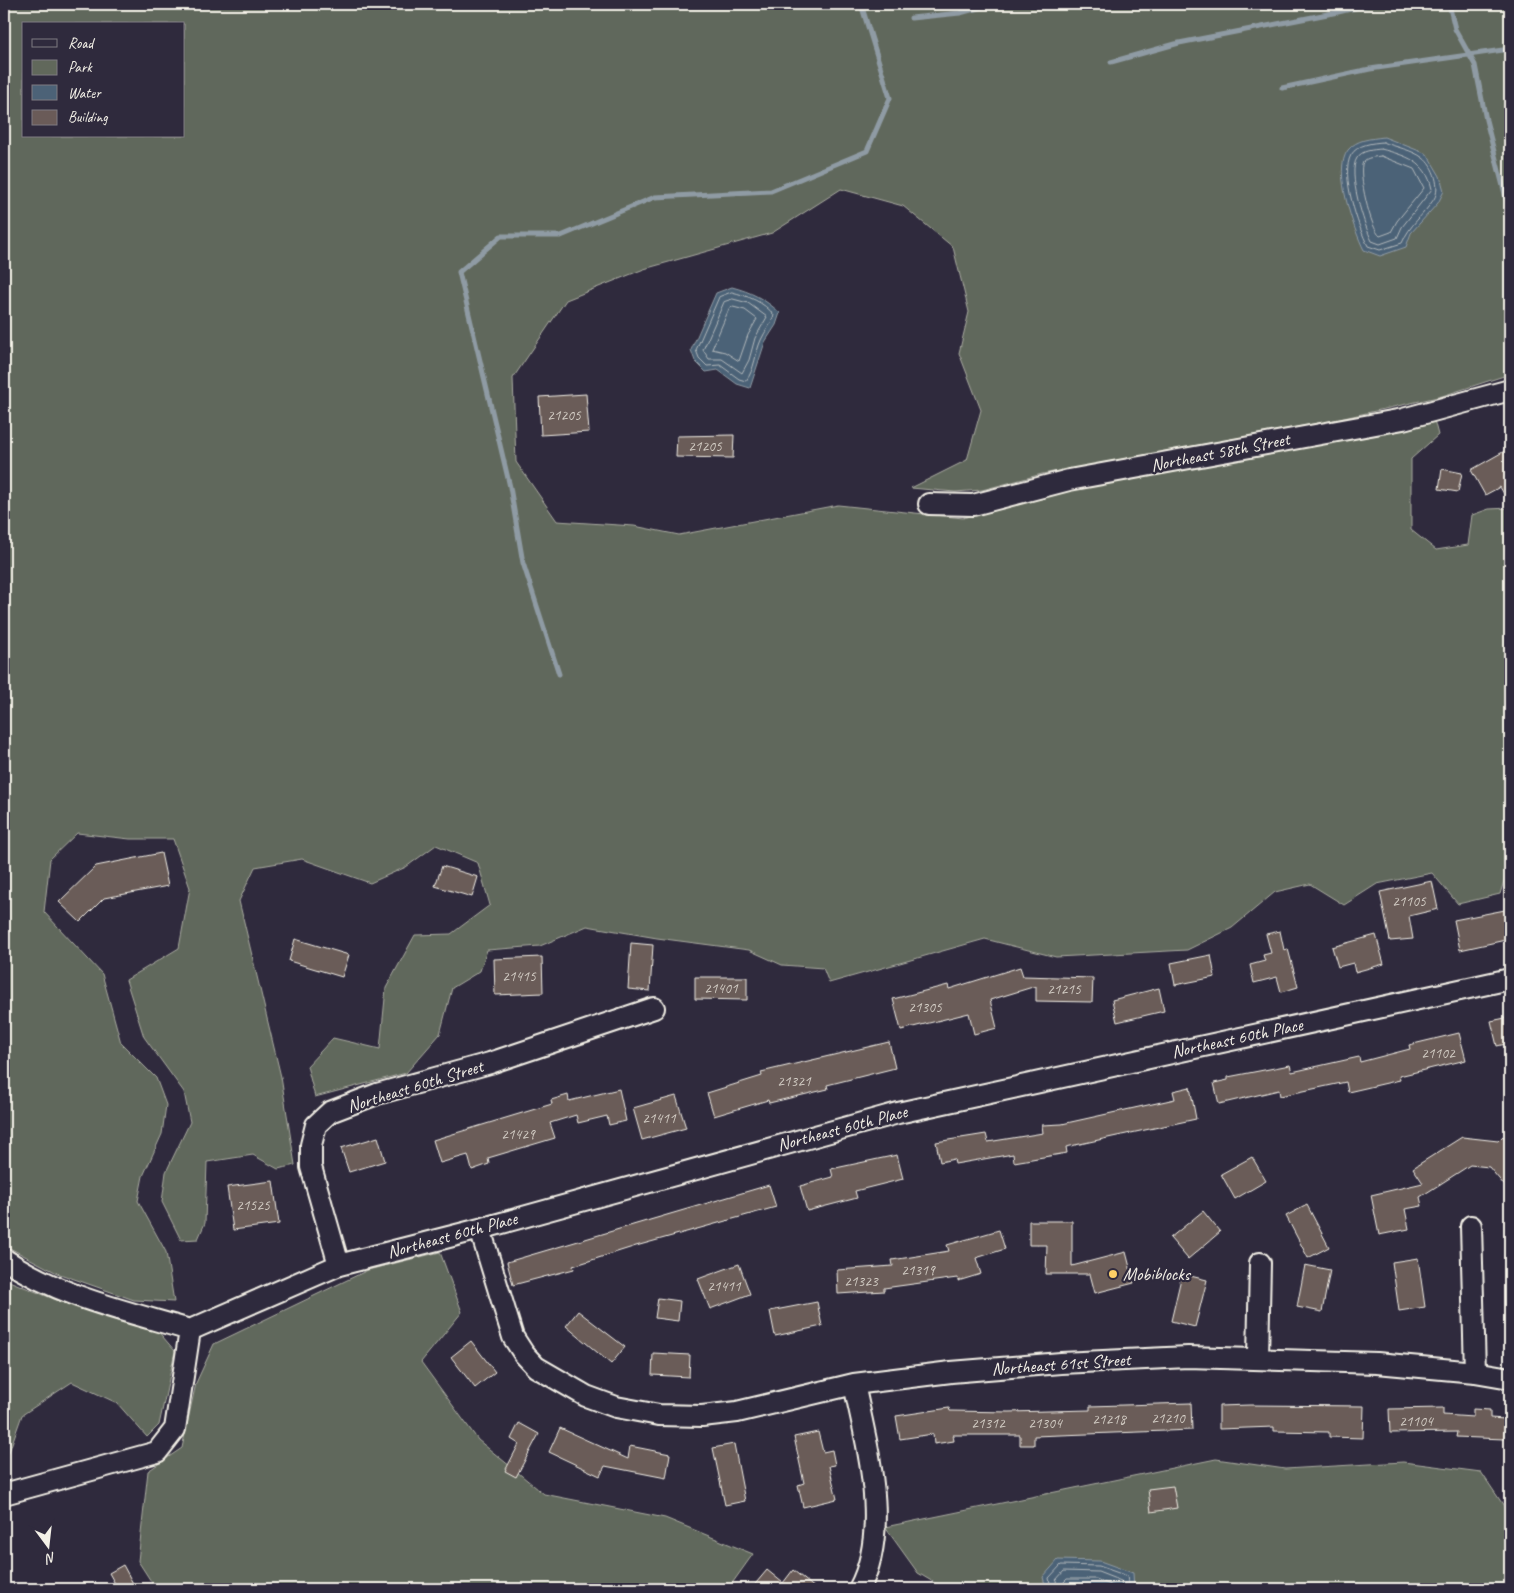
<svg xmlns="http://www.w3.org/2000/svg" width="1514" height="1593" font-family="Caveat,sans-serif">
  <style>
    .green { fill: #61685b; stroke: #aaaca2; fill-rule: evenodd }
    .water { fill: #4c6277; stroke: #8f9ba4 }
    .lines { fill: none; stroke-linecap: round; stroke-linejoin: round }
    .shore { stroke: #b1b8bb; stroke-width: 1 }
    .stream { stroke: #8f9ba4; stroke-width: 5 }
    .building { fill: #6a5b58; stroke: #f4f1e8 }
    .street-casing { stroke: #f4f1e8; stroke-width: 24 }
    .street { stroke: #2f2a3d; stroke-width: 20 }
    .poi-dot { fill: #ffd166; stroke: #2f2a3d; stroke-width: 2 }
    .labels { text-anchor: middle; stroke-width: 4.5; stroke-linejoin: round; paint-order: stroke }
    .number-label { font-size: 15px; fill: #d2ccc4 }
    .street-label { font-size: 18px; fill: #f4f1e8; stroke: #2f2a3d }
    .poi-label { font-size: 18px; fill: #f4f1e8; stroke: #2f2a3d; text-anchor: start }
  </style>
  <rect width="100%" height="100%" fill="#2f2a3d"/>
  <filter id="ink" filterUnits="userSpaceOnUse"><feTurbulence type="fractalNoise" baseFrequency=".02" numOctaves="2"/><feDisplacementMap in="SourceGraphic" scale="10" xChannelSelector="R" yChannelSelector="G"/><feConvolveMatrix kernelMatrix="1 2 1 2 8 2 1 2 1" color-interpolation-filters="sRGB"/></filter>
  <g filter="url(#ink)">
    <path class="green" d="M4,4H1510V374L1442,396L1335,420L1042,474L982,490L955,492L911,488L967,460L981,410L959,353L969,312L953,247L903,206L841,189L772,233L644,269L566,300L513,378L516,462L557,521L634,526L679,535L838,505L963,518L1027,498L1357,438L1434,420L1438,435L1411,459V530L1436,550L1468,545L1472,515L1489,509L1510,508V862L1500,894L1458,904L1432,873L1377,884L1344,905L1310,884L1275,892L1232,928L1187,950L1056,957L985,939L829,983L823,968L782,965L749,950L657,938L587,926L540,946L487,950L480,971L452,988L440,1034L406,1073L315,1097L307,1066L333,1038L380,1049L386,988L415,935L451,934L490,905L478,863L436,845L406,867L370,883L302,859L255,867L239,901L281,1077L295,1165L278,1169L253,1155L207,1162L205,1223L198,1239L181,1240L162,1202L166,1172L190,1122L184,1092L144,1037L126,980L179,948L190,888L173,839H130L77,833L50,859L44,912L102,974L121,1043L156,1078L166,1105L162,1134L143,1176L138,1201L166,1252L174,1302L134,1300L57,1273L4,1245ZM24,24H184V136H24Z
      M440,1252L462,1312L421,1362L478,1440L544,1494L665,1518L753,1554L728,1589H156L138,1561L148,1471L182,1448L196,1383L214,1344L368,1270Z
      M4,1279L64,1303L156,1329L175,1351L159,1425L147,1437L117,1403L72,1382L22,1415L4,1466Z
      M1216,1459L1285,1469L1403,1462L1481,1472L1510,1515V1589H945L918,1573L885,1527Z"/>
    <path class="water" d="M1384,137L1427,154L1440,176L1444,191L1438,203L1411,233L1406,247L1380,256L1364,250C1354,230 1332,170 1348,150C1357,139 1370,139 1384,137Z
      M732,287C751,292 765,299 780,313L776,325L765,342L750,388L737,384L718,370L706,372L695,361L691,350L716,293Z
      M1058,1560L1100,1561L1133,1573L1134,1589H1046L1043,1577Z"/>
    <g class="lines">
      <path class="shore" d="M1383,142C1395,147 1413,150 1423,158C1434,166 1441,188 1434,199C1423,216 1410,224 1402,243L1380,250L1368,246C1358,227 1340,174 1351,155C1358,144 1372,143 1383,142Z
        M1381,149C1407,156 1426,161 1432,189L1402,227L1397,238L1380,244L1372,241C1364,225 1347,173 1357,158C1362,150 1373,150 1381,149Z
        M1381,156L1414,169L1424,188L1397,221L1391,232L1380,236C1371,230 1357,172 1363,162C1367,157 1375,157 1381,156Z
        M732,292C748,296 764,302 774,315C771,325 765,331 761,340C755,353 755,369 746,381L739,379L720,365L707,366L699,358L696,350L719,297Z
        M733,299L748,303L767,317L755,338L749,360L742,373L722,359H709L703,350L724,302Z
        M733,307L745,310L757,319L748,335L739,361L725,352L712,349L729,309Z
        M1051,1589L1049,1578L1061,1565L1099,1566L1127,1576L1129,1589
        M1057,1589L1056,1580L1064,1571L1098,1572L1121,1581L1122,1589
        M1064,1589V1582L1067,1579H1096L1113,1586L1115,1589"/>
      <path class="stream" d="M1449,4L1455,29L1475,65L1486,120L1508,206
        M911,18L960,13L993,4
        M1111,62L1179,43L1338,12L1372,4
        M1282,88L1370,69L1510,49
        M559,674L523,563L510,487L459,272L501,236H561L655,197L771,191L867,151L890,98L861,4"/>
    </g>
    <path class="building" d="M586,394L589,432L541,435L539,397Z
      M734,435L733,458L676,457L677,436Z
      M1510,448V504L1500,487L1485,495L1471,470Z
      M1442,469L1462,473L1458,492L1439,489Z
      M161,853L168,886L104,898L80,922L59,902L96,866Z
      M442,866L478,877L472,897L435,886Z
      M1432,881L1438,909L1409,916L1413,939L1390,941L1380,892Z
      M1510,909V939L1460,950L1454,920Z
      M1280,931L1284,950L1288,949L1298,987L1281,992L1277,977L1254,983L1250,965L1265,961L1263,955L1271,953L1266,934Z
      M1376,935L1384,964L1355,972L1353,963L1338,967L1332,947Z
      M295,939L349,955L342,977L289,961Z
      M631,943L653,945L650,991L628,989Z
      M1211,955L1215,977L1175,985L1171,963Z
      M542,957L543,993L495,995L494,959Z
      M1020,967L1023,976L1093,978L1092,1002L1036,1001V986L990,1000L997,1028L974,1034L969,1013L901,1030L893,999L948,985L949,989Z
      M695,977H747V1000L695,999Z
      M1159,988L1164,1011L1117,1022L1112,1000Z
      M1510,1017V1043L1497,1046L1491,1021Z
      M1459,1033L1466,1060L1399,1076L1400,1080L1348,1092L1346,1082L1280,1096L1279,1090L1219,1104L1214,1083L1228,1080V1077L1290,1065L1292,1072L1359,1057L1360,1062L1410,1049L1409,1045Z
      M889,1042L895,1068L827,1085L828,1089L769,1103L768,1100L714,1116L707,1093L762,1076L761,1072Z
      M1190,1087L1196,1119L1066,1147L1067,1153L1014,1162L1013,1154L955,1164L954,1159L940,1162L936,1142L986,1134L988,1142L1043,1133L1042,1125L1062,1124L1175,1099L1173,1091Z
      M619,1089L626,1121L609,1125L607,1116L578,1123L576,1115L550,1123L555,1138L488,1158L489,1164L472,1170L468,1155L440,1163L433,1140L552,1104L551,1100L568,1095L569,1101Z
      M676,1096L686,1128L642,1140L633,1108Z
      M1503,1136L1510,1144V1192L1489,1167L1470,1165L1420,1197L1422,1206L1405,1209L1409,1229L1379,1235L1371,1195L1423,1183L1413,1168L1462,1137L1498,1141Z
      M378,1137L385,1161L349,1172L341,1148Z
      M897,1155L903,1179L855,1191L857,1198L807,1211L800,1186L833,1177L831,1169Z
      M1252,1157L1266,1181L1235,1199L1221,1174Z
      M273,1181L279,1224L233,1230L227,1187Z
      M769,1185L776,1207L636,1246L573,1266L574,1269L513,1285L507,1262Z
      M1307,1205L1329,1247L1308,1258L1286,1216Z
      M1203,1211L1220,1232L1188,1259L1170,1238Z
      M1029,1221H1072V1266L1126,1252L1134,1283L1095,1293L1090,1274H1046L1047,1245H1029Z
      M999,1230L1005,1249L976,1258L981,1274L958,1281L957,1278L884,1288V1291L838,1294L837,1270L893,1266L892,1260L949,1251L947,1245Z
      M1418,1258L1425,1307L1399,1311L1392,1262Z
      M739,1264L750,1294L710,1309L698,1279Z
      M1305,1265L1330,1270L1322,1312L1297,1307Z
      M1182,1274L1207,1280L1195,1327L1171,1321Z
      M658,1298L680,1301L678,1321L655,1318Z
      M817,1302L822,1326L775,1336L770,1311Z
      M578,1311L625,1347L611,1364L566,1326Z
      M471,1341L495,1372L475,1388L451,1357Z
      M653,1353L690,1355L689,1377L652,1375Z
      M1191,1403L1192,1430L1034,1436V1445H1020V1435H953L954,1441L934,1444L933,1434L900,1439L896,1416L949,1408L950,1411L1009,1412L1090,1410V1406Z
      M1250,1405L1364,1406L1363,1438L1329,1437V1432L1274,1431V1427L1219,1429V1406Z
      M1443,1408V1415L1473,1417V1409L1490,1410V1418L1505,1419L1504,1439L1456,1437L1457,1432L1390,1433L1389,1409Z
      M519,1423L539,1434L516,1477L505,1471L519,1444L511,1439Z
      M560,1428L628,1459L630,1446L670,1454L666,1478L605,1466L600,1476L549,1452Z
      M818,1432L823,1452L832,1450L835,1465L829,1466L837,1499L803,1507L798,1485L804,1483L794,1437Z
      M734,1444L745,1501L725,1505L713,1448Z
      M1173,1486L1177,1508L1151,1512L1148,1489Z
      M123,1565L136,1589H118L109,1573Z
      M767,1570L783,1583L793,1570L816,1589H751Z"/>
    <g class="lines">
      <g class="street-casing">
        <path id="street" d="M929,504L973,505L1069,480L1403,419L1510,390
          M1471,1226L1475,1372
          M480,1229L513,1337L524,1354L536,1367L586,1396L616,1407L659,1415L702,1416L737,1412L854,1384L951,1372L1061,1363L1188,1357L1377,1363L1475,1372L1510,1378
          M4,1259C60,1297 126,1311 190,1330
          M339,1265L311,1167V1145L316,1125L330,1112L377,1094L490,1063L654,1008
          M190,1330L339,1265L480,1229L898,1113L1510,979
          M1258,1358L1260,1263
          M854,1384C867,1447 891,1529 859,1589
          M4,1494L157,1452L175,1429L190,1330"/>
      </g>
      <use href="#street" class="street"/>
    </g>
  </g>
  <circle class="poi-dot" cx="1113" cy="1274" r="5"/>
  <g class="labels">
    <g class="number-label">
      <text x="564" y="420">21205</text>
      <text x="705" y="451">21205</text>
      <text x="1409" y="906">21105</text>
      <text x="519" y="981">21415</text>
      <text x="721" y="993">21401</text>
      <text x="1064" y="994">21215</text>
      <text x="925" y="1012">21305</text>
      <text x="1438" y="1058">21102</text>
      <text x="794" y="1086">21321</text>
      <text x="659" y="1123">21411</text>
      <text x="518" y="1139">21429</text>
      <text x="253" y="1210">21525</text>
      <text x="918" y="1275">21319</text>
      <text x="861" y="1286">21323</text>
      <text x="724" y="1291">21411</text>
      <text x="1168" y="1423">21210</text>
      <text x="1109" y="1424">21218</text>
      <text x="1416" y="1426">21104</text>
      <text x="988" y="1428">21312</text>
      <text x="1045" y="1428">21304</text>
    </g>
    <g class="street-label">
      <text transform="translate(1220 452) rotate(-11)" y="6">Northeast 58th Street</text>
      <text transform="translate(1237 1038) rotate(-12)" y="6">Northeast 60th Place</text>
      <text transform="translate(415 1086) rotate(-17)" y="6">Northeast 60th Street</text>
      <text transform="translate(842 1128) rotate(-15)" y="6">Northeast 60th Place</text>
      <text transform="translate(452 1235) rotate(-15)" y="6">Northeast 60th Place</text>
      <text transform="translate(1061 1364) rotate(-4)" y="6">Northeast 61st Street</text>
    </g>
    <g class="poi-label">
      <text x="1123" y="1280">Mobiblocks</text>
    </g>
  </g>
  <rect width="1514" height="1593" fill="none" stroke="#2f2a3d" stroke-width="20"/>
  <rect x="10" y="10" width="1494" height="1573" fill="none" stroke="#f4f1e8" stroke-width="2" filter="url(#ink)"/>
  <rect x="22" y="22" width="162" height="115" fill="#2f2a3d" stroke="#7e7a81"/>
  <rect x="32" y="39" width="25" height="8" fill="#2f2a3d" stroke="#7e7a81"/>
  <text x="68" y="48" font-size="15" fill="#f4f1e8">Road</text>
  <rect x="32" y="60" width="25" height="15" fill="#61685b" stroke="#7e7a81"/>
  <text x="68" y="72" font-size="15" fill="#f4f1e8">Park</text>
  <rect x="32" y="85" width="25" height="15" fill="#4c6277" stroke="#7e7a81"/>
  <text x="68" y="98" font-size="15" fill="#f4f1e8">Water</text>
  <rect x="32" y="110" width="25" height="15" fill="#6a5b58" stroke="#7e7a81"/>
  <text x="68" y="122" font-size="15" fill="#f4f1e8">Building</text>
  <g transform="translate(48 1546) rotate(165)" stroke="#2f2a3d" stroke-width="4" paint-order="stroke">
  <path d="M0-4L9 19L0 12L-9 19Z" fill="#f4f1e8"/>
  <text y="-8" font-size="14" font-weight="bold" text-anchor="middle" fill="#f4f1e8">N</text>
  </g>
</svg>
